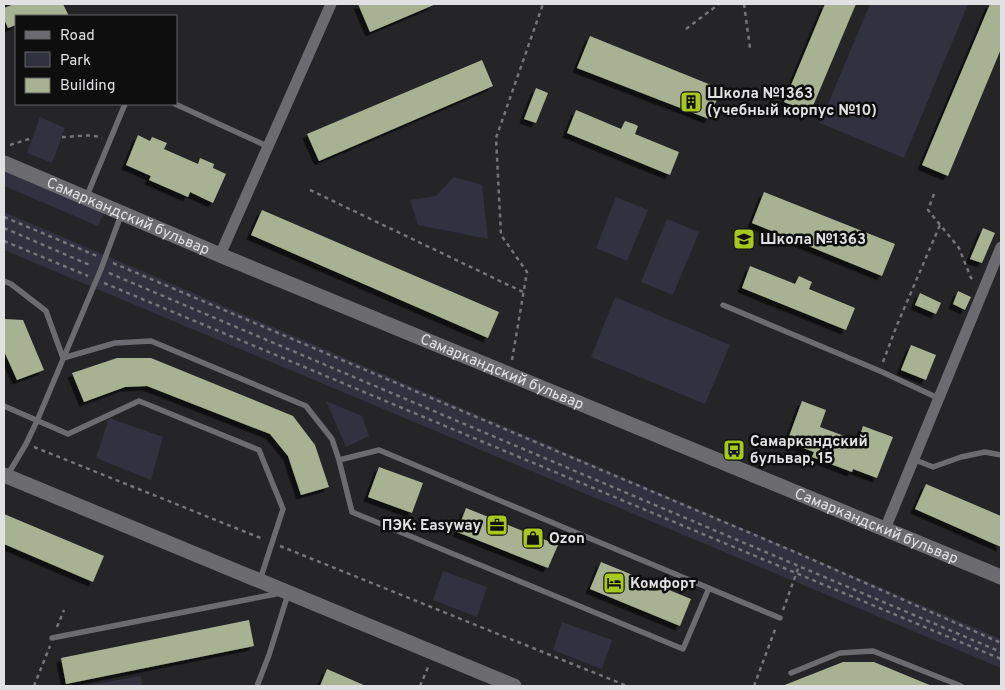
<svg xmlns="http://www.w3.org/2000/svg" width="1005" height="690" font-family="Overpass,sans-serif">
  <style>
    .green { fill: #313140 }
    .building { fill: #a8b191; filter: url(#shadow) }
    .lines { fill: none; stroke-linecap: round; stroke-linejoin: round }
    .path { stroke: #757578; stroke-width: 2.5; stroke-dasharray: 4 4; stroke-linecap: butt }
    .service { stroke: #6c6c70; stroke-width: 5.5 }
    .minor { stroke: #6c6c70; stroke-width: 11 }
    .tertiary { stroke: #6c6c70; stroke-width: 15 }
    .labels { text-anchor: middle; stroke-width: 5; stroke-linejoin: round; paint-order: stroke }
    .poi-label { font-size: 15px; font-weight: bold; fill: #e1e1e3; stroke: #0e0e0f; text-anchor: start }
    .street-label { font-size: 15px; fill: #e1e1e3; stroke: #0e0e0f }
  </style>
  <defs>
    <filter id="shadow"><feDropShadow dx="-4.5" dy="4.5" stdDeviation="0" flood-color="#0009"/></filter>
  </defs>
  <rect width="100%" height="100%" fill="#252528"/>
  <path class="green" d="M870,4H968L904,158L820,123Z
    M40,117L65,128L52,163L27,153Z
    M4,168L106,208L98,226L4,186Z
    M454,177L482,185L488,239L418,225L410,200L436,196Z
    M616,197L648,210L627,261L596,248Z
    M4,212L1001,639V668L4,250Z
    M667,219L699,232L673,295L641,282Z
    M615,297L730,345L705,404L591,357Z
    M326,401L362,416L369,436L346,447Z
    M109,418L163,437L151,480L96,458Z
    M443,571L487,587L477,617L433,600Z
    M562,622L612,640L602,669L553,650Z
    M141,676L142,686H83Z"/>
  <path class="building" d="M14,4H63L69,16H16V25L8,28L4,19V8Z
    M358,4H436L370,32Z
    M825,4H856L810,113L784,102Z
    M990,4H1001V49L948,176L922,165Z
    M590,36L721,89L709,119L577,68Z
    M482,60L493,86L319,161L307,134Z
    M536,88L548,93L536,123L524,119Z
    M576,110L621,129L625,121L634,124L638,126L635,134L679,152L670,175L567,133Z
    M138,135L150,141L152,137L167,143L164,149L198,164L200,158L214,164L213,168L226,174L213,203L190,192L188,197L149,180L151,176L126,165Z
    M764,192L895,244L882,276L752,223Z
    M262,210L499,312L488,338L251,235Z
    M983,228L995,233L982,263L970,259Z
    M750,266L795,284L799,276L812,282L809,289L855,308L846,330L742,288Z
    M958,291L971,297L965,310L953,304Z
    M920,293L941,303L936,314L915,305Z
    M4,319L23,320L44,370L17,380L4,351Z
    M911,345L936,355L926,380L901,370Z
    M117,358H151L293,416L315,445L329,487L301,495L288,456L270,434L147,386L125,387L84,402L72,373Z
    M802,401L826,410L820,427L858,441L863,426L893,437L877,478L853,469L852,472L812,457L814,452L787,442Z
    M379,467L423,483L412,513L368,497Z
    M926,484L1001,516V547L915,509Z
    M466,508L558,545L548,568L457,532Z
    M4,514L104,556L93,582L4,544Z
    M601,562L691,599L680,626L590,589Z
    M249,620L254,646L66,684L61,658Z
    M843,662H874L932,686H782Z
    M327,669L366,686H320Z"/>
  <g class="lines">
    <path class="path" d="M744,4L750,48
      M686,29L719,4
      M62,137C75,137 90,133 102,138
      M10,145L32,138
      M310,190L523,292
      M934,194L928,210L959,248L971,278L975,280
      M4,217L97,256
      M4,228L92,266
      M4,241L88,276
      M113,263L802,555L1001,643
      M109,273L1001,652
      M104,283L1001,659
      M512,360L527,272L501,235L496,138L543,4
      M883,362L897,325L940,225
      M34,447L263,539
      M280,546L627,686
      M783,610L799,566
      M57,627L64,610
      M34,686L50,646
      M420,686L429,665
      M754,686L776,627"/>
    <path class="service" d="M175,104L269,147
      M86,198L125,104
      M4,281L11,284L46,311L63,358L115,343L151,341L306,406L332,439L339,460L352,512L683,649L709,588
      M723,305L880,371L938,398
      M4,406L68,434L139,401L259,450L283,509L260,580
      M913,459L933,467L961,457L985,452L1001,455
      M339,460L379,450L780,618
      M7,476L26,444L37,421L101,269L121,215
      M52,638L281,593
      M791,673L840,653L873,651L961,686
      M257,686L269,655L288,594"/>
    <path class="minor" d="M220,255L331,4
      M885,529L1001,247"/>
    <g class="tertiary">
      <path id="s1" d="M4,163L220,255L1001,577"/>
      <path d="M4,475L514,686"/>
    </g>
  </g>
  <defs>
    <g id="building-square" transform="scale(1.125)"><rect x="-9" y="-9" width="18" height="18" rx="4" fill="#a7c81f" stroke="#0e0e0f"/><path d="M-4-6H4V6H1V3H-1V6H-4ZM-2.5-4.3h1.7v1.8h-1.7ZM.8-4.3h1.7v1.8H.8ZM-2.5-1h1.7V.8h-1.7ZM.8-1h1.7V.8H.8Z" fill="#111"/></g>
    <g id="school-square" transform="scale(1.125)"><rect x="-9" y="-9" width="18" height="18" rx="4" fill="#a7c81f" stroke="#0e0e0f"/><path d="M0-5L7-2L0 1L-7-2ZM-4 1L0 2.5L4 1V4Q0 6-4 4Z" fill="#111"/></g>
    <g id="bus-square" transform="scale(1.125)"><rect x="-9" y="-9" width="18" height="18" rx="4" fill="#a7c81f" stroke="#0e0e0f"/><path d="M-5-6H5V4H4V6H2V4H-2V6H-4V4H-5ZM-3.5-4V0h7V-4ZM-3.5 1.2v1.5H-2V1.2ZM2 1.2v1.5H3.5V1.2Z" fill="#111"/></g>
    <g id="office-square" transform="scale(1.125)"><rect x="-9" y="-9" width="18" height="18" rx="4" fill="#a7c81f" stroke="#0e0e0f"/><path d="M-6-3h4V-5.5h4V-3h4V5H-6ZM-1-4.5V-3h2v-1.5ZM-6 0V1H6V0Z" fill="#111"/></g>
    <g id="shop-square" transform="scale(1.125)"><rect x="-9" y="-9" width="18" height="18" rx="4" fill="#a7c81f" stroke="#0e0e0f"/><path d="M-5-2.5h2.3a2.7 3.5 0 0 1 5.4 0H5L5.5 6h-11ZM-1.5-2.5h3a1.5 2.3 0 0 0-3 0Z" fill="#111"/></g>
    <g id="hotel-square" transform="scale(1.125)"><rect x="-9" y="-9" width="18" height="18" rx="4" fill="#a7c81f" stroke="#0e0e0f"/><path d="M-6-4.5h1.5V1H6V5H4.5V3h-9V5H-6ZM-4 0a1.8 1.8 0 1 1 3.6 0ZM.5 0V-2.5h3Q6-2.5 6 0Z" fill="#111"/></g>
  </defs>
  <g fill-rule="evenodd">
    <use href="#building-square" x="691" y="102"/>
    <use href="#school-square" x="744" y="239"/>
    <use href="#bus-square" x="734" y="450"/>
    <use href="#office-square" x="497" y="525"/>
    <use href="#shop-square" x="533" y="538"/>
    <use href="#hotel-square" x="614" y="583"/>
  </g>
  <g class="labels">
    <g class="poi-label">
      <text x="707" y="98">Школа №1363<tspan x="707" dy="17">(учебный корпус №10)</tspan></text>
      <text x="760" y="244">Школа №1363</text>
      <text x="750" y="446">Самаркандский<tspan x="750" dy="17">бульвар, 15</tspan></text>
      <text x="481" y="530" text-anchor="end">ПЭК: Easyway</text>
      <text x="549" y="543">Ozon</text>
      <text x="630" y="588">Комфорт</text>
    </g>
    <g class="street-label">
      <text dy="5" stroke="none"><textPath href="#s1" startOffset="135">Самаркандский бульвар</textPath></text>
      <text dy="5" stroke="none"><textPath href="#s1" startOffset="540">Самаркандский бульвар</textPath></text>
      <text dy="5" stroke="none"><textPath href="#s1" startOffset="945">Самаркандский бульвар</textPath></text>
    </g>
  </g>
  <rect width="1005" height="690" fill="none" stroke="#e1e1e3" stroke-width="10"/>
  <rect x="15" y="15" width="162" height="90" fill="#0e0e0f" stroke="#626264"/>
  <rect x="25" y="31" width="25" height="8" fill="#6c6c70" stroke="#626264"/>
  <text x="60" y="40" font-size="15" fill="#e1e1e3">Road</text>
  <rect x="25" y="52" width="25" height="15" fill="#313140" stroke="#626264"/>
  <text x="60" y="65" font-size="15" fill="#e1e1e3">Park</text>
  <rect x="25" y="78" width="25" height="15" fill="#a8b191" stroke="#626264"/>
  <text x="60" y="90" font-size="15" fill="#e1e1e3">Building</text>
</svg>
